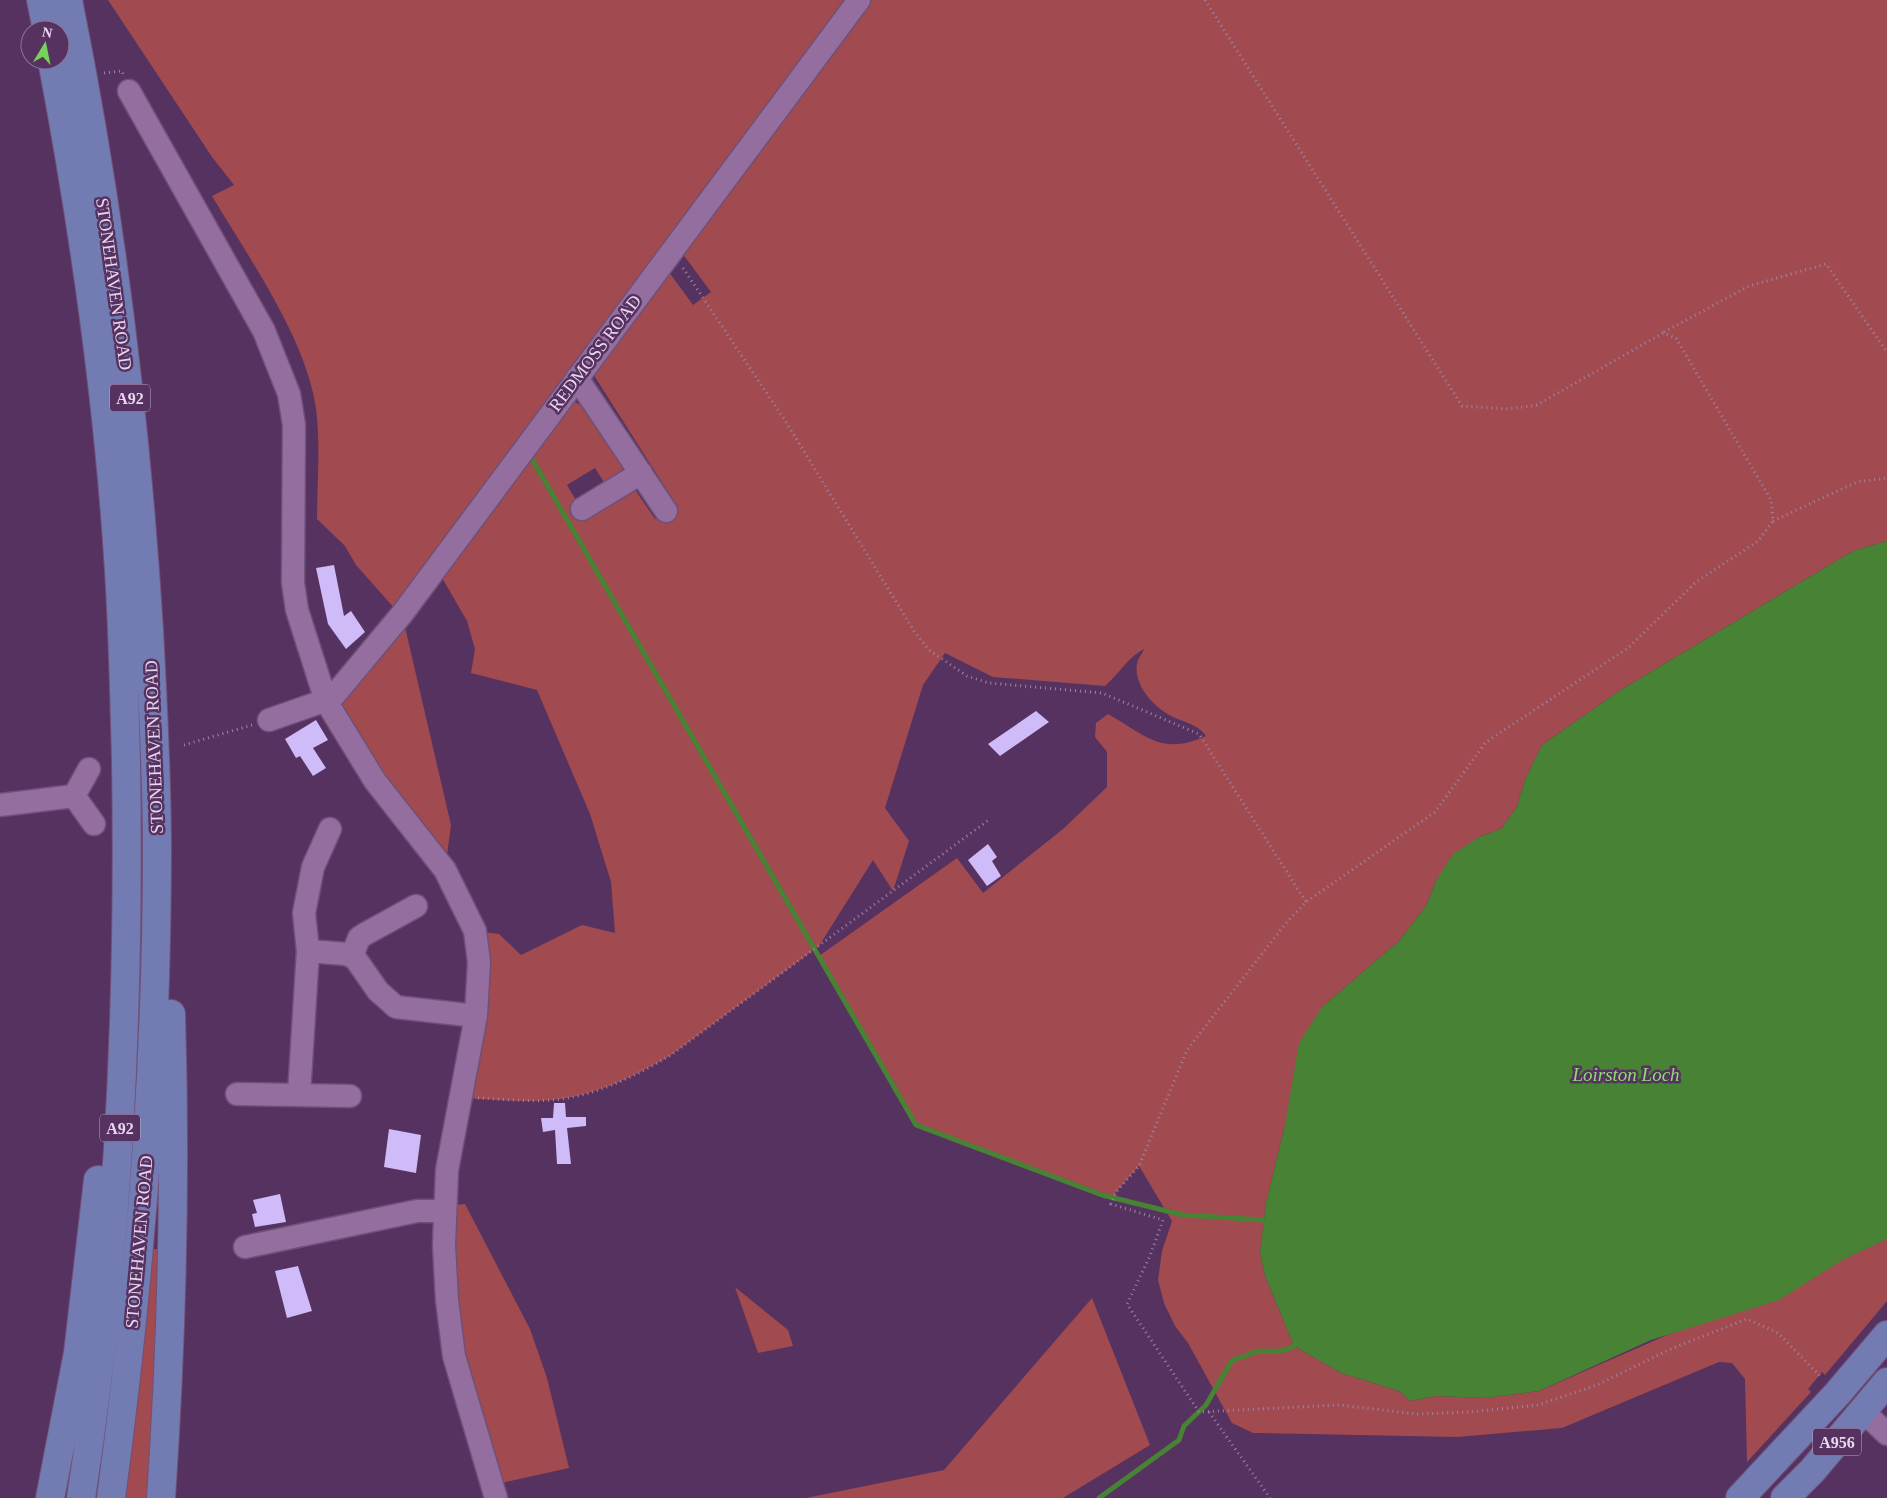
<svg xmlns="http://www.w3.org/2000/svg" width="1887" height="1498" font-family="'Times New Roman',serif">
  <style>
    .green { fill: #a14a4f }
    .water { fill: #488234 }
    .lines { fill: none; stroke-linecap: round; stroke-linejoin: round }
    .stream { stroke: #488234; stroke-width: 5 }
    .building { fill: #cebbf8 }
    .minor-casing { stroke: #6f5178; stroke-width: 25 }
    .major-casing { stroke: #6f5178; stroke-width: 30 }
    .path { stroke: #a084a8; stroke-width: 3; stroke-dasharray: 1 4; stroke-linecap: butt }
    .minor { stroke: #956ea0; stroke-width: 22 }
    .major { stroke: #737bb3; stroke-width: 28 }
    .labels { text-anchor: middle; stroke-width: 5; stroke-linejoin: round; paint-order: stroke }
    .shield { fill: #55325f; stroke: #bea5c5; stroke-width: 1 }
    .shield-label { font-size: 16px; font-weight: bold; fill: #ebd6f1 }
    .street-label { font-size: 18px; fill: #ebd6f1; stroke: #55325f }
    .water-label { font-size: 19px; font-style: italic; fill: #8ddb75; stroke: #55325f }
  </style>
  <rect width="100%" height="100%" fill="#55325f"/>
  <path class="green" d="M108,0H850L395,609L356,565L345,546L317,519C317,481 322,429 313,393C299,329 246,253 212,196L234,185L212,157Z
    M859,0H1887V541L1853,551L1619,691L1542,745L1525,780L1517,807L1501,829L1479,837L1437,879L1426,906L1399,941L1322,1007L1285,1125L1266,1203L1260,1253L1265,1276L1294,1346L1341,1373L1399,1391L1410,1401L1436,1396L1485,1398L1539,1391L1887,1239V1301L1825,1375L1822,1372L1808,1389L1811,1392L1747,1462L1745,1379L1732,1363L1719,1362L1562,1428L1457,1437L1253,1433L1232,1423L1188,1343L1175,1326L1164,1303L1158,1280L1162,1251L1172,1221L1139,1166L1116,1192L1114,1197L916,1125L819,956L957,858L983,893L1063,829L1107,787V752L1095,737L1096,723L1108,714C1147,736 1161,756 1206,736C1196,722 1179,722 1166,713C1150,703 1131,680 1138,660C1140,656 1143,652 1144,649C1128,657 1119,674 1105,686L993,677L945,653L923,685L885,808L909,841L893,891L873,860L819,946L671,1055C636,1076 594,1096 552,1100C522,1103 490,1099 460,1098L475,931L499,934L521,955L582,925L615,933L611,882L590,814L537,690L471,673L475,649L467,621L441,576L569,401L575,402L581,405L623,467L622,474L607,487L595,468L567,485L584,514L632,489L636,491L655,519L677,506L595,377V367L669,272L693,305L711,292L682,253Z
    M402,614L451,825L445,870L332,698Z
    M465,1204L530,1329L547,1378L569,1468L492,1485L467,1404L444,1206Z
    M153,1249H164L151,1498H124Z
    M735,1287L788,1330L793,1346L758,1353Z
    M1092,1298L1150,1445L1063,1498H806L944,1470Z"/>
  <path class="water" d="M1887,541V1239L1844,1259L1779,1300L1651,1340L1539,1391L1485,1398L1436,1396L1410,1401L1399,1391L1341,1373L1294,1346L1265,1276L1260,1253L1266,1203L1285,1125L1299,1043L1322,1007L1399,941L1426,906L1437,879L1453,854L1479,837L1501,829L1517,807L1525,780L1542,745L1619,691L1853,551Z"/>
  <g class="lines">
    <path class="stream" d="M532,459L916,1125L1102,1195L1183,1215L1263,1220
      M1099,1498L1179,1440L1184,1426L1206,1405L1231,1362L1237,1358C1246,1358 1247,1354 1255,1352C1271,1349 1278,1355 1294,1346"/>
  </g>
  <path class="building" d="M334,565L344,616L351,611L365,632L346,649L328,624L316,568Z
    M1036,711L1049,722L1000,756L988,744Z
    M316,720L328,740L313,748L326,768L313,776L300,756L296,758L285,739Z
    M988,844L997,857L992,861L1001,876L987,886L968,860Z
    M554,1103H565L566,1117H586V1126L567,1128L571,1164H557L555,1130L543,1132L541,1118H553Z
    M389,1129L421,1135L416,1173L384,1167Z
    M280,1194L286,1222L255,1227L252,1214L257,1213L253,1200Z
    M298,1266L312,1311L287,1318L275,1271Z"/>
  <g class="lines">
    <g class="minor-casing">
      <path id="minor" d="M129,91L264,331L289,394L294,425L293,583L297,610L326,701L375,781L445,870L475,931L479,962L476,1016L447,1170L444,1245L447,1300L454,1356L496,1498
        M577,378L666,511
        M582,509L641,473
        M269,720L332,698L402,614L859,0
        M74,796L94,824
        M0,805L74,796L89,769
        M308,951L346,954L355,958L378,991L396,1007L476,1016
        M352,956L359,938L365,934L416,906
        M237,1094L350,1096
        M299,1094L308,951L304,913L313,867L330,829
        M245,1247L417,1211H444
        M1863,1411L1887,1434"/>
    </g>
    <g class="major-casing">
      <path id="major" d="M41,0L47,30
        M68,0C110,208 136,419 149,630C153,703 157,776 157,849C157,1067 140,1283 111,1498
        M52,60C83,224 107,390 118,556C123,624 124,692 126,760C130,1007 119,1254 81,1498
        M50,1498L78,1353L98,1180
        M161,1498C172,1336 176,1176 171,1014
        M1740,1498L1837,1394L1887,1335
        M1785,1498L1812,1471L1887,1382"/>
    </g>
    <path class="path" d="M1205,0L1462,406L1508,409L1537,405L1663,333L1676,338L1771,500L1773,521L1758,541L1696,582L1628,648L1486,742L1435,812L1306,902L1286,923L1187,1050L1139,1166L1116,1192L1111,1204L1163,1220L1150,1256L1127,1304L1199,1412L1339,1405L1417,1414L1470,1412L1538,1405L1597,1385L1673,1348L1747,1319L1778,1333L1822,1378
      M104,73L122,71L123,74
      M683,268L786,422L914,631L929,650L967,676L989,683L1102,693L1199,734L1306,902
      M1664,332L1749,286L1826,264L1887,352
      M1773,521L1857,482L1887,478
      M184,745L252,725
      M478,1098C502,1099 528,1102 552,1100C593,1097 636,1076 671,1055L990,819
      M1209,1412L1270,1498"/>
    <use href="#minor" class="minor"/>
    <use href="#major" class="major"/>
  </g>
  <g class="labels">
    <g class="shield">
      <rect x="110" y="384.5" width="40" height="27" rx="4"/>
      <rect x="100" y="1114.5" width="40" height="27" rx="4"/>
      <rect x="1813" y="1428.5" width="48" height="27" rx="4"/>
    </g>
    <g class="shield-label">
      <text x="130" y="404">A92</text>
      <text x="120" y="1134">A92</text>
      <text x="1837" y="1448">A956</text>
    </g>
    <g class="street-label">
      <text transform="translate(114 284) rotate(82)" y="6">STONEHAVEN ROAD</text>
      <text transform="translate(595 353) rotate(-53)" y="6">REDMOSS ROAD</text>
      <text transform="translate(154 747) rotate(-92)" y="6">STONEHAVEN ROAD</text>
      <text transform="translate(139 1242) rotate(-85)" y="6">STONEHAVEN ROAD</text>
    </g>
    <g class="water-label">
      <text x="1626" y="1081">Loirston Loch</text>
    </g>
  </g>
  <g transform="translate(45 45) rotate(10)"><circle r="24" fill="#55325f" stroke="#917499"/>
  <path d="M0-4L9 19L0 12L-9 19Z" fill="#77d259"/>
  <text y="-8" font-size="14" font-weight="bold" text-anchor="middle" fill="#ebd6f1">N</text>
  </g>
</svg>
